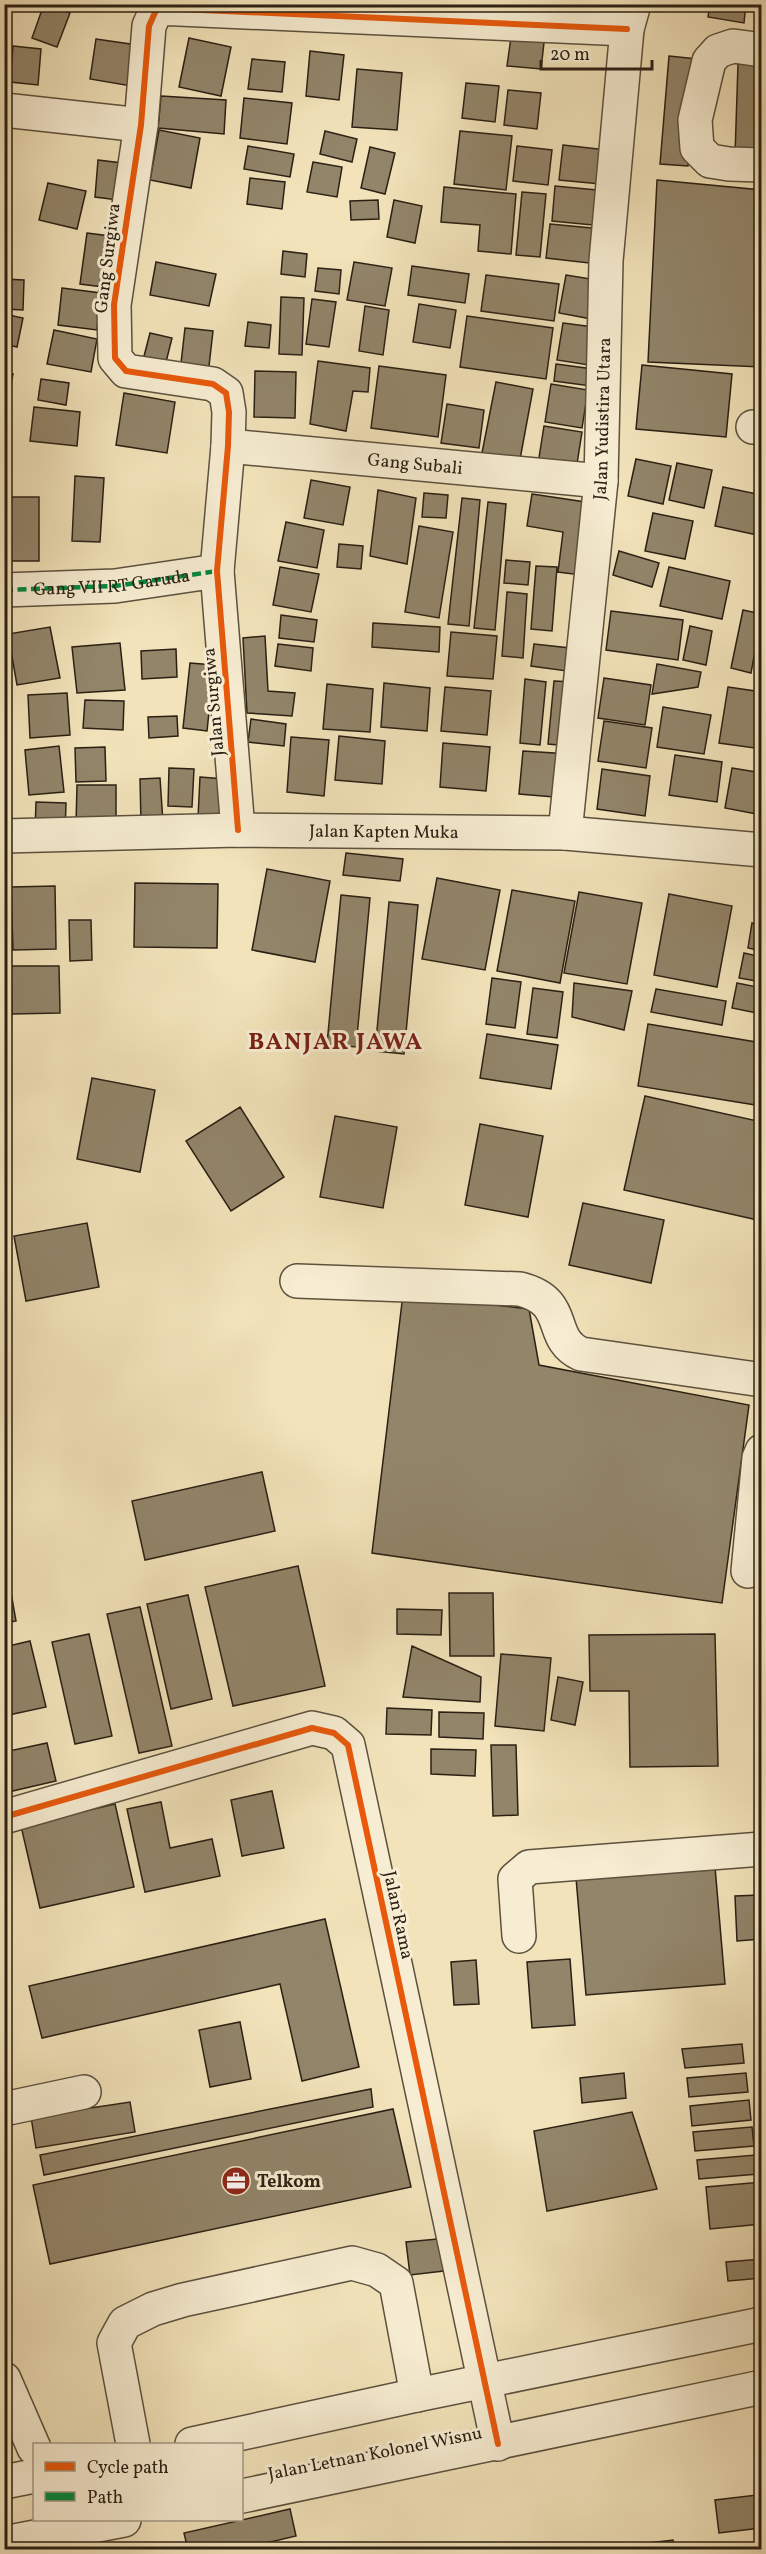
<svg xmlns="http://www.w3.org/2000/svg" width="766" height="2554" font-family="Vollkorn,serif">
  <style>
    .building { fill: #92856a; stroke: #2a2014; stroke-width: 1.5 }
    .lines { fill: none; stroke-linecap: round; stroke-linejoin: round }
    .minor-casing { stroke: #5c513e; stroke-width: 36 }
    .minor { stroke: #f7edd2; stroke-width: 33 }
    .quiet { stroke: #00873e; stroke-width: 4.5; stroke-dasharray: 9 4.5; stroke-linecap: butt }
    .cycleway-casing { stroke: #f7edd2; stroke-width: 10 }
    .cycleway { stroke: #e8590c; stroke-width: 6 }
    .labels { text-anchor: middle; stroke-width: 6; stroke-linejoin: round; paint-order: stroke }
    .street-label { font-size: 18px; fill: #2a2014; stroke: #f7edd2 }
    .poi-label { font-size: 18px; font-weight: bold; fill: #2a2014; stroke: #f7edd2; text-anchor: start }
    .district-label { font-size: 24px; font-weight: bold; letter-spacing: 1.5px; fill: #7a1f14; stroke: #f7edd2 }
  </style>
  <rect width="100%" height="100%" fill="#f2e3ba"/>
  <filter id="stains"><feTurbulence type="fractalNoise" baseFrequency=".00333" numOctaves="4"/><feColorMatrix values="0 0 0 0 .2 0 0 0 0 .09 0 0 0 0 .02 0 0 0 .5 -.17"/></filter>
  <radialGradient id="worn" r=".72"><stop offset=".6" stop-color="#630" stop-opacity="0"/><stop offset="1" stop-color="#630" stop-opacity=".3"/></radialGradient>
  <path class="building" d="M44,4L70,13L57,47L32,38Z
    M710,4H746L744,23L708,17Z
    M512,30L545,34L541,69L507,66Z
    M189,38L231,47L221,96L179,87Z
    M96,39L137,45L131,86L90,79Z
    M13,46L41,49L38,85L10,82Z
    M310,51L344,55L339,100L306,96Z
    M669,56L697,59L688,166L660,164Z
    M252,59L285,62L282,92L248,89Z
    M738,64L762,65V156L735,155Z
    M357,69L402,73L397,130L352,127Z
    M466,83L499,86L495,122L462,118Z
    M508,90L541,93L537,129L504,125Z
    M161,96L226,100L224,134L158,128Z
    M244,98L292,103L287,144L240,138Z
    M159,130L200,138L191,188L150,180Z
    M325,131L357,139L352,162L320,154Z
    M460,131L512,136L506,190L454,184Z
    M563,145L615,151L611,185L559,180Z
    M248,146L294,154L290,177L244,169Z
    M517,146L552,150L548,185L513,181Z
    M370,147L395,153L385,194L361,188Z
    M98,160L122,163L118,200L95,197Z
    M313,162L342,167L337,197L307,192Z
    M250,178L285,182L282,209L247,204Z
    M657,180L762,190V367L648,362Z
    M48,183L86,191L77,229L39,220Z
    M555,186L607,191L603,226L552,221Z
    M444,187L516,194L511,254L478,251L480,225L441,222Z
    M522,192L546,194L540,257L516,255Z
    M378,200L379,219L351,220L350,201Z
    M394,200L422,206L415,243L387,237Z
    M550,224L602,229L598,264L546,258Z
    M87,233L118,237L111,288L80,284Z
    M283,251L307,254L305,277L281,274Z
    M156,262L216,274L209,306L150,295Z
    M354,262L392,268L385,306L347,300Z
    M412,266L469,274L465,303L408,295Z
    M318,268L341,270L339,294L315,291Z
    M486,275L559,284L554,321L481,311Z
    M566,275L603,281L597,320L559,313Z
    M4,279L24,280L23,310L4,309Z
    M62,288L101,293L97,330L58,325Z
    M281,297L304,298L302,355L279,354Z
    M312,299L336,302L329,347L306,344Z
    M419,304L456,310L450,348L413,342Z
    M365,306L389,310L383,355L359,351Z
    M4,314L23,318L17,347L4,344Z
    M467,316L553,328L546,379L460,367Z
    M248,322L271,325L269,348L245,346Z
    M563,323L601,328L595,366L557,360Z
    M185,328L213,331L208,375L180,372Z
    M54,330L97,339L91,372L47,364Z
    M150,333L172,338L163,374L141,368Z
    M318,361L370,368L368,392L353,391L346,431L310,424Z
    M556,364L593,369L591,386L554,381Z
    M642,365L732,374L726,437L636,429Z
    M379,366L446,375L438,437L371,428Z
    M255,371L296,372L295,418L254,417Z
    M4,373L13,374L8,398L4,397Z
    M41,379L69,383L66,405L38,400Z
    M496,382L533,389L519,465L481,458Z
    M551,384L588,390L582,428L545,422Z
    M124,393L175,402L167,453L116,445Z
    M447,404L484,410L479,448L441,443Z
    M34,407L80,412L77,446L30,441Z
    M544,426L582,432L576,470L538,464Z
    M636,459L671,466L663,504L628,496Z
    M677,463L712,470L704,508L669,500Z
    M75,476L104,478L100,542L72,541Z
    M311,480L350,487L343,525L304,518Z
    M723,487L762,495V536L715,526Z
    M378,490L416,498L407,564L370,556Z
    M424,493L448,495L446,518L422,517Z
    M532,494L592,503L581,575L558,572L563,532L527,526Z
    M8,497H39V561H8Z
    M462,498L480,500L469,626L448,624Z
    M488,502L506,504L495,630L474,628Z
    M653,513L693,521L685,559L645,551Z
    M286,522L324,530L317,568L278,561Z
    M419,526L453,532L439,618L405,612Z
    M339,544L363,546L361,569L337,567Z
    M619,551L659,563L652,587L613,575Z
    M506,560L530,562L528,585L504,583Z
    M536,566L557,567L552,631L531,629Z
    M280,567L319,574L311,612L273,605Z
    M669,567L730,581L722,619L660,606Z
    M507,592L527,594L523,658L502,656Z
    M743,610L762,614L751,673L731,668Z
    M611,611L683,620L678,660L606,650Z
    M281,615L317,620L314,642L279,638Z
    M373,623L440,627L439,652L372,647Z
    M690,626L712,631L706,665L683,660Z
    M50,627L60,678L17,685L8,634Z
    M451,632L497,636L493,679L447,676Z
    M265,636L268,691L295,693L292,716L247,713L243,638Z
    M120,643L125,690L77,693L72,647Z
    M278,644L313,648L311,671L275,666Z
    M534,644L570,648L567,671L531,666Z
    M176,649L177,677L142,679L141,651Z
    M190,663L214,665L207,731L183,728Z
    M657,664L701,672L698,687L652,694Z
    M604,678L651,685L645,725L598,718Z
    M525,679L546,682L540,745L520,743Z
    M554,681L574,682L569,746L548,744Z
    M384,683L430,688L427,731L381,727Z
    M327,684L373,689L370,732L323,729Z
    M445,687L491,691L487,735L441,731Z
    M728,687L762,692V749L719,743Z
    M67,693L70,735L30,738L28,695Z
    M85,700L124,701L123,730L83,728Z
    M663,707L711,715L704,754L657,747Z
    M177,716L178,736L149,738L148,717Z
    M251,719L286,724L284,746L248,742Z
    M604,721L652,728L646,768L598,761Z
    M339,736L385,741L382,784L335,780Z
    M291,737L329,740L324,796L287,792Z
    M443,743L490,747L486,791L440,787Z
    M59,746L64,792L29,795L25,750Z
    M105,747L106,781L76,782L75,748Z
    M523,751L570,754L566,798L519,794Z
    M675,755L722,762L717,802L669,795Z
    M169,768L194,769L192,807L168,806Z
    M732,768L762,773V815L725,808Z
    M602,769L650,776L645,816L597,809Z
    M200,777L225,779L224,819L198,818Z
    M160,778L163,822L141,823L140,779Z
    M77,785H116V824H76Z
    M36,802L66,803L65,833L35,832Z
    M346,853L403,859L400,881L343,875Z
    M267,869L330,881L315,962L252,950Z
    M437,878L500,890L485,970L422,959Z
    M135,883L218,884L217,948L134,947Z
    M55,886L56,949L13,950L11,887Z
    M512,890L575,901L560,983L497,971Z
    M579,892L642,903L627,984L564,973Z
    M760,892L762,893V918L755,917Z
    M669,894L732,906L717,987L654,975Z
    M341,895L370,898L356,1047L327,1044Z
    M389,902L418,905L404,1054L375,1051Z
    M69,920H91L92,960L70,961Z
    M752,923L762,925V951L748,948Z
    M744,953L762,957V982L739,978Z
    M11,966H59L60,1013L12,1014Z
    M492,978L521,982L515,1028L486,1024Z
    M574,983L632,991L624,1030L572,1017Z
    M737,983L762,988V1014L732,1008Z
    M533,988L563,992L557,1038L527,1034Z
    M656,989L726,1001L722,1025L651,1012Z
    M648,1024L762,1043V1106L638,1086Z
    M487,1034L558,1045L551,1089L480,1078Z
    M92,1078L155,1090L140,1172L77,1159Z
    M645,1096L762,1122V1221L624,1190Z
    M240,1107L284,1177L231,1211L186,1141Z
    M335,1116L397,1127L383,1208L320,1197Z
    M480,1124L543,1136L528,1217L465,1205Z
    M583,1203L664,1220L651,1283L569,1265Z
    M87,1223L99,1287L26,1301L14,1236Z
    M403,1294L529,1309L539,1365L749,1405L722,1603L372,1553Z
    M262,1472L275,1531L145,1560L132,1501Z
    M4,1519H9V1549H4Z
    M298,1566L325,1686L233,1706L205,1587Z
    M8,1576L16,1621L4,1623V1577Z
    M449,1593H493L494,1656H450Z
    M188,1595L212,1699L171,1709L147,1604Z
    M140,1607L172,1746L139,1753L107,1614Z
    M397,1609L442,1610L441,1635L397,1634Z
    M89,1634L112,1736L75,1744L52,1642Z
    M715,1634L718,1766L630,1767L629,1691H590L589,1635Z
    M30,1641L46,1707L4,1716V1647Z
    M412,1646L481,1677L480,1702L403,1697Z
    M501,1654L551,1658L544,1731L495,1726Z
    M558,1677L583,1682L575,1725L551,1720Z
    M387,1708L432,1710L431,1735L386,1734Z
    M439,1712L484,1713L483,1739L439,1737Z
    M47,1743L56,1781L4,1793V1752Z
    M491,1745H516L518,1815L493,1816Z
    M431,1749L476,1750L475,1776L431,1774Z
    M272,1791L284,1848L242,1856L231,1800Z
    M161,1802L170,1848L212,1839L220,1876L145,1892L127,1809Z
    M115,1804L134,1887L40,1908L21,1826Z
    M715,1867L725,1984L586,1995L576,1878Z
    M760,1895L762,1939L737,1941L735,1896Z
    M325,1919L359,2067L302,2081L280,1984L42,2038L29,1986Z
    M570,1959L575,2025L532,2028L527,1962Z
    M476,1960L479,2004L454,2005L451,1962Z
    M240,2022L251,2079L210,2087L199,2030Z
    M742,2044L744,2063L685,2068L682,2049Z
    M624,2073L626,2098L582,2103L580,2078Z
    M746,2073L748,2092L689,2097L687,2078Z
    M371,2089L373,2107L44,2175L40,2155Z
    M749,2100L751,2120L692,2126L690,2106Z
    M130,2102L135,2132L36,2148L31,2117Z
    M393,2109L411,2187L50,2264L33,2185Z
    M632,2112L657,2189L547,2211L534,2131Z
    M752,2127L754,2146L695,2151L693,2132Z
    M756,2155L758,2174L699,2179L697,2160Z
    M762,2182V2224L710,2229L706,2187Z
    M448,2238L452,2270L410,2275L406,2242Z
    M762,2259V2278L728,2281L726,2262Z
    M757,2495L761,2528L719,2533L715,2500Z
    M290,2509L296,2536L236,2550H188L184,2533Z
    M673,2540L674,2550H632L631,2545Z"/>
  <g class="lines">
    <g class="minor-casing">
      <g id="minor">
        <path d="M762,50L733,46L718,51L709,61L695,120L697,148L710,161L729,164L762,165"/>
        <path d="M4,110L141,125"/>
        <path d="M753,427H762"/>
        <path id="s1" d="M228,446L601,481"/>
        <path d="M4,590L115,586L217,571"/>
        <path d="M238,830L217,571L228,446L229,412L226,393L213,384L126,371L115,358L114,305L141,125L149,26L157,8L627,29"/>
        <path id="s2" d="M565,833L601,481L606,261L627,29L634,4"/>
        <path id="s3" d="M4,836L238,830L565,833L762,850"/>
        <path d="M297,1281L520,1289C571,1302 546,1338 581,1354L762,1380"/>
        <path d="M748,1571L759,1458L762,1451"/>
        <path d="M4,1817L312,1728L334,1733L348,1745L498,2444"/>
        <path d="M519,1936L515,1879L529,1867L762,1849"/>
        <path d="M4,2109L84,2092"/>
        <path d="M4,2379L34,2448"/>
        <path d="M133,2444L114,2343L125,2323L153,2309L183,2300L352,2263L377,2270L396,2283L417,2395"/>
        <path d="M192,2444L417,2395L762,2324"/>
        <path d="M4,2482L34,2476"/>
        <path d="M242,2496L762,2387"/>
        <path d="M4,2543L124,2520"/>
      </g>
    </g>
    <use href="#minor" class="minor"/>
    <path class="quiet" id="s4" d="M4,590L115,586L217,571"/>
    <g class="cycleway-casing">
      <path id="cycleway" d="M238,830L217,571L228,446L229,412L226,393L213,384L126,371L115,358L114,305L141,125L149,26L157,8L627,29
        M4,1817L312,1728L334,1733L348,1745L498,2444"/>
    </g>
    <use href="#cycleway" class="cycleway"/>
  </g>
  <defs>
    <g id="office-disc" transform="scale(1.5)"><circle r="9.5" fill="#8f2418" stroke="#f7edd2"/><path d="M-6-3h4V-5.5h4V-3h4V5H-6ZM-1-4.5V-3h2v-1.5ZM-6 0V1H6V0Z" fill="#fff"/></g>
  </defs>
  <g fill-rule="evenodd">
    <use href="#office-disc" x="236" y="2181"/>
  </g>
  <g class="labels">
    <g class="street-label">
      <text transform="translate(107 258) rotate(-83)" y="6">Gang Surgiwa</text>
      <text dy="6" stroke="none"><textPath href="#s2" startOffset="416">Jalan Yudistira Utara</textPath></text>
      <text dy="6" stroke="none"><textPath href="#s1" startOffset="188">Gang Subali</textPath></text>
      <text dy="6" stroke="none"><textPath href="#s4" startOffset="108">Gang VII RT Garuda</textPath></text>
      <text transform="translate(213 702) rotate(-95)" y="6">Jalan Surgiwa</text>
      <text dy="6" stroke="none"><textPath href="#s3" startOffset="380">Jalan Kapten Muka</textPath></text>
      <text transform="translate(399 1915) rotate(78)" y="6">Jalan Rama</text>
      <text transform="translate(375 2453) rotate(-11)" y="6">Jalan Letnan Kolonel Wisnu</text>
    </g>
    <g class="poi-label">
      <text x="257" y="2187">Telkom</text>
    </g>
    <g class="district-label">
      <text x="336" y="1049">BANJAR JAWA</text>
    </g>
  </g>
  <rect width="766" height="2554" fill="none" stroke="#f2e3ba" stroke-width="24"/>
  <rect x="6" y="6" width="754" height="2542" fill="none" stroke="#2a2014" stroke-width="3"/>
  <rect x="12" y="12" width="742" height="2530" fill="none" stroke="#2a2014" stroke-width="1.5"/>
  <rect x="33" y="2443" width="210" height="78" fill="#f7edd2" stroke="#a59b86" stroke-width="1.5"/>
  <rect x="45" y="2462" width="30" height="9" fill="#e8590c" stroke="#a59b86" stroke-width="1.5"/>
  <text x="87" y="2473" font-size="18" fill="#2a2014">Cycle path</text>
  <rect x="45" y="2492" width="30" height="9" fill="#00873e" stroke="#a59b86" stroke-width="1.5"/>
  <text x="87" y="2503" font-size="18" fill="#2a2014">Path</text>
  <path d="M541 60v9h111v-9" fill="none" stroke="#2a2014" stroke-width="3"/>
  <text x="550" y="60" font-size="18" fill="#2a2014" stroke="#f7edd2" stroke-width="4.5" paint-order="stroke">20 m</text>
  <rect width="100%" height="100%" filter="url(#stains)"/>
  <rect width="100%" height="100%" fill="url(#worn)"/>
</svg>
